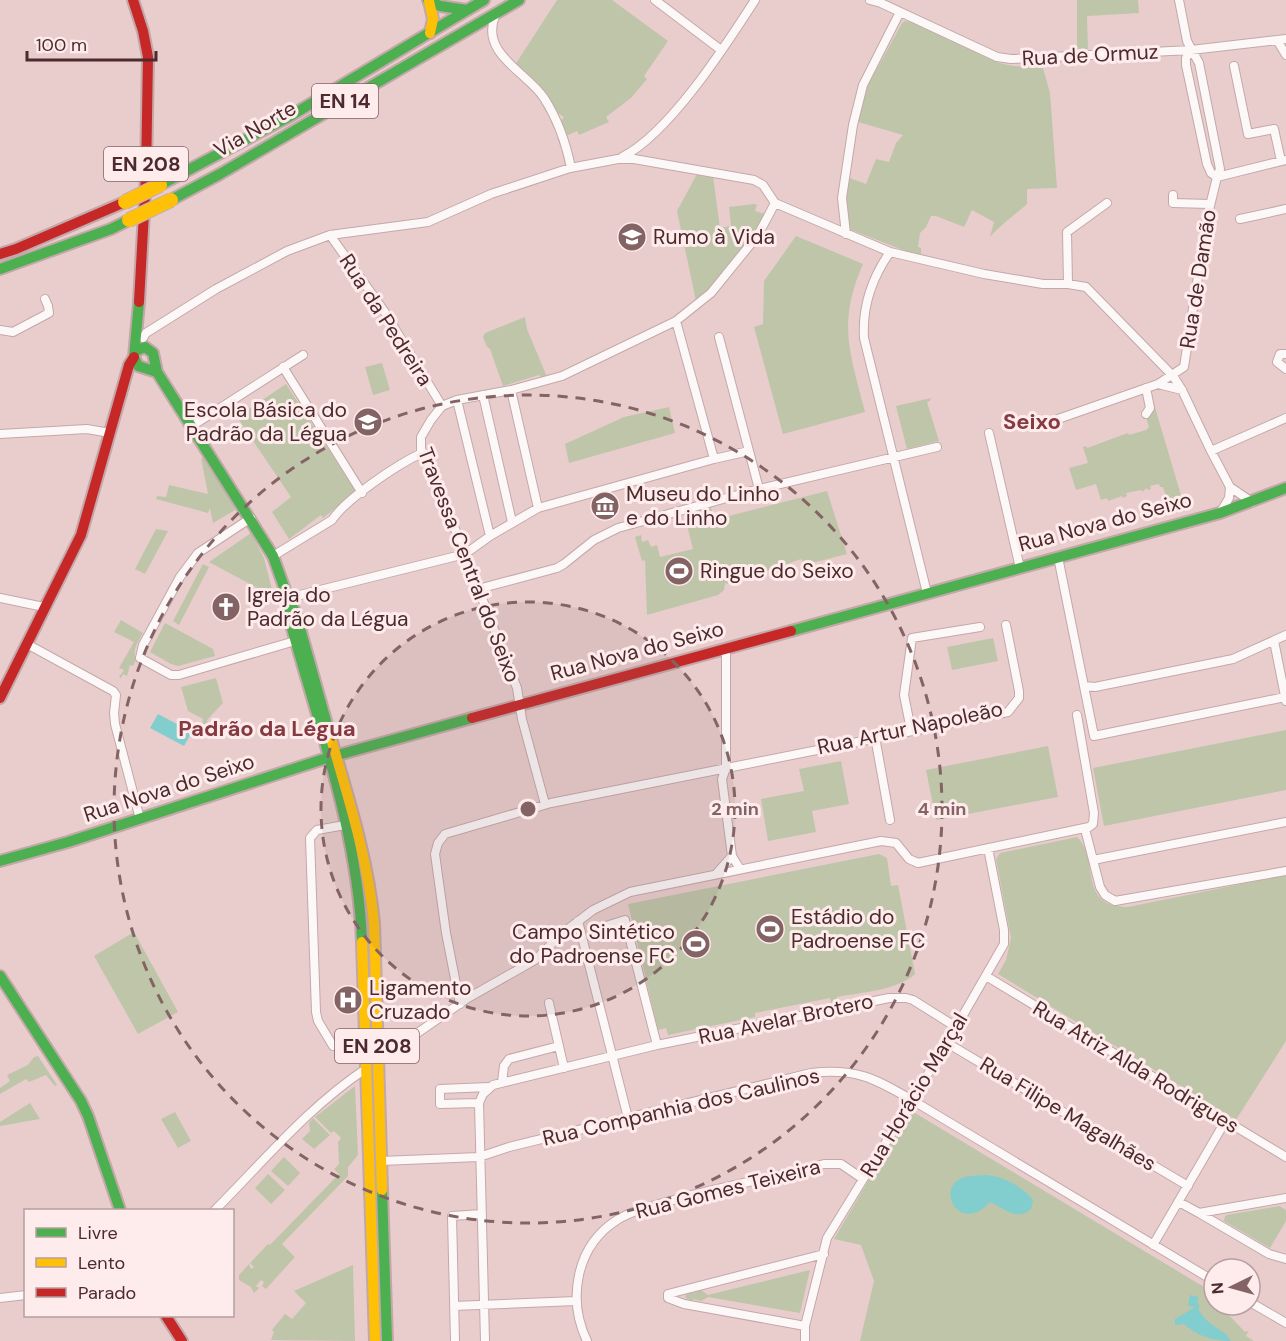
<svg xmlns="http://www.w3.org/2000/svg" width="1286" height="1341" font-family="'DM Sans',sans-serif">
  <style>
    .green { fill: #bec5a9 }
    .water { fill: #82cdce }
    .lines { fill: none; stroke-linecap: round; stroke-linejoin: round }
    .street-casing { stroke: #c4a8a9; stroke-width: 10 }
    .fast-casing { stroke: #c4a8a9; stroke-width: 14 }
    .slow-casing { stroke: #c4a8a9; stroke-width: 14 }
    .jam-casing { stroke: #c4a8a9; stroke-width: 14 }
    .street { stroke: #fcf8f8; stroke-width: 8 }
    .fast { stroke: #4caf50; stroke-width: 10 }
    .slow { stroke: #ffc107; stroke-width: 10 }
    .jam { stroke: #c62828; stroke-width: 10 }
    .slow-bridge-casing { stroke: #c4b0b8; stroke-width: 16; stroke-linecap: butt }
    .slow-bridge { stroke: #ffc107; stroke-width: 14 }
    .ring { fill: none; stroke: #846364; stroke-width: 3; stroke-dasharray: 10 8 }
    .labels { text-anchor: middle; stroke-width: 6; stroke-linejoin: round; paint-order: stroke }
    .shield { fill: #feebeb; stroke: #826465; stroke-width: 1.5 }
    .shield-label { font-size: 20px; font-weight: bold; fill: #4d2a2c }
    .street-label { font-size: 21px; fill: #4d2a2c; stroke: #feebeb }
    .poi-label { font-size: 21px; fill: #4d2a2c; stroke: #feebeb; text-anchor: start }
    .neighbourhood-label { font-size: 22px; font-weight: bold; fill: #853940; stroke: #feebeb }
    .centre { fill: #846364; stroke: #feebeb; stroke-width: 3 }
    .ring-label { font-size: 18px; text-anchor: middle; font-weight: bold; fill: #846364; stroke: #feebeb; stroke-width: 6; stroke-linejoin: round; paint-order: stroke }
  </style>
  <rect width="100%" height="100%" fill="#e9cdcd"/>
  <path class="green" d="M557,0H612L668,41L644,76L647,79L631,98L606,117L609,122L579,135L577,131L566,136L560,122L564,117L557,113L538,83L515,65Z
    M1077,0H1138L1139,13L1087,16L1088,49H1077Z
    M905,21C937,25 963,48 992,60C1007,67 1027,67 1043,68L1050,93L1057,188L1027,189V204C1015,215 1000,225 990,237L994,222L972,210L964,227L936,216H931L926,227L920,233L918,247L921,248V257L849,229L844,200L850,178L866,184L876,159L889,162L896,143L903,135L858,122L866,89L902,23Z
    M697,174L713,176L720,228L731,226L729,207L754,204L757,205L755,211L765,214L748,242L712,288L696,301L677,211Z
    M796,236L863,264C837,323 850,353 865,412L783,434L754,327L763,324L764,281Z
    M525,317L527,329L547,377L542,378L539,375L503,386L490,349L487,347L483,337L485,333Z
    M382,363L390,390L373,395L365,367Z
    M286,384L356,492L323,518L321,515L289,539L272,512L291,497L237,417Z
    M931,398L930,401L927,402L939,441L907,449L896,406Z
    M1151,404H1154L1183,502L1169,505L1163,487H1160L1159,484L1150,486L1151,489L1148,490L1147,488L1142,492L1141,490L1126,493L1127,496L1123,498L1122,496L1108,501L1107,498L1101,500L1096,484L1076,490L1069,468L1088,463L1083,447L1086,446L1087,448L1128,433L1129,435L1146,430L1149,427L1146,417Z
    M669,407L675,433L569,463L565,444L624,417Z
    M201,458H203L232,502L235,510L213,523L210,508L208,513L156,499L157,496L166,497L169,485L208,494Z
    M827,491L847,554L804,565L801,559L765,572L764,569L746,570V566H739L738,581L728,584L725,583L724,590L718,595L647,615L645,560L642,561L635,537L641,535L642,542L648,540L651,547L657,545L660,557L693,549L684,513L711,506L713,518H721Z
    M156,529L168,531L145,574L135,569Z
    M251,533L264,558L274,597L209,562Z
    M203,564L209,567L179,625L173,621Z
    M121,620L143,633C138,642 132,649 136,660L133,666L130,665L127,676L123,674L121,678L119,677L124,670L119,668L134,642L114,632Z
    M165,623L213,649L215,656L178,666L171,664L150,652Z
    M993,638L998,661L952,670L947,647Z
    M216,678L223,703L207,720L208,723L202,726L203,719L188,711L181,687Z
    M1286,730V790L1104,826L1093,768Z
    M1048,746L1058,797L936,820L926,770Z
    M841,761L849,804L812,811L816,832L768,841L761,799L804,791L799,769Z
    M1077,837C1101,860 1076,906 1128,907L1286,875V1041L1236,1120L998,974L1006,960L1011,938L996,859L1000,853Z
    M879,854L887,858L891,886L898,885L915,974C896,991 862,992 837,997V1002L831,1003L830,998L755,1013V1017L668,1035L666,1028L658,1030L628,904Z
    M134,932L178,1012L138,1034L94,956Z
    M38,1056L57,1085L55,1086L46,1075L29,1082L26,1079L0,1094V1088L10,1081L7,1075L28,1065L34,1057Z
    M355,1086L358,1155L348,1167V1176L282,1244L295,1257L266,1289L262,1286L264,1282L261,1280L256,1286L259,1288L254,1293L251,1287L239,1280V1275L249,1264L251,1269L254,1267L250,1263L268,1244L270,1245L339,1174L334,1169L339,1164L338,1142L341,1138L334,1131L331,1133L315,1117Z
    M30,1103L40,1119L0,1126V1122Z
    M175,1112L191,1141L178,1148L161,1119Z
    M915,1113L1214,1293V1305H1226L1223,1309L1245,1332L1249,1330L1246,1336L1254,1341H860L874,1281L861,1245L834,1239L906,1117Z
    M313,1118L330,1135L314,1149L302,1139L310,1131L309,1123Z
    M284,1157L300,1173L288,1186L271,1171Z
    M268,1174L285,1190L271,1204L255,1188Z
    M1279,1206L1286,1210V1221L1270,1248L1224,1221L1225,1216L1227,1215Z
    M353,1265L355,1341L271,1340L274,1332L272,1330L285,1314L292,1319L306,1303L294,1291Z
    M810,1270L800,1313L708,1297L701,1301L693,1299V1301L687,1299L685,1297L688,1292L693,1290V1293L701,1290L708,1295Z"/>
  <path class="water" d="M158,714L192,732L184,746L150,728Z
    M986,1175C1003,1176 1023,1187 1033,1200L1031,1209C1016,1222 1005,1208 990,1202C960,1235 935,1189 962,1178C969,1175 979,1176 986,1175Z
    M1190,1295L1199,1297L1197,1302L1200,1307L1198,1309C1201,1314 1207,1321 1211,1324C1219,1330 1226,1332 1231,1341C1214,1341 1197,1336 1184,1324L1175,1325V1319L1195,1307L1188,1306Z"/>
  <g class="lines">
    <g class="street-casing">
      <path id="street" d="M655,0L721,50
        M870,0L881,3L997,57L1011,59L1191,50L1286,39
        M495,16C480,54 527,72 544,98C558,120 566,143 571,168
        M1277,40L1286,55
        M1191,50L1186,58V65L1207,164L1211,173L1217,177
        M1234,66L1248,134L1274,129L1281,161
        M622,157C669,134 726,45 755,0
        M1217,177L1286,160
        M1173,195V203L1210,204
        M1240,219L1286,209
        M846,234L842,198L853,125L863,85L900,12
        M330,235L384,311L442,406
        M890,252C872,278 862,306 864,338L927,593
        M1068,284L1067,232L1107,203
        M676,321L714,459L749,451
        M0,330L13,332L49,313L48,306L45,299
        M143,338L146,333L216,289L287,251L330,235L428,222L491,194L570,168L618,159H634L754,180L763,185L775,203L890,252L984,274L1043,284H1068L1086,287L1173,376L1182,390L1211,451L1230,487L1252,502
        M1286,354H1280L1277,362L1286,369
        M283,367L362,493
        M1158,384L1182,390
        M511,390L538,508
        M483,395L512,522
        M457,400L490,536
        M1146,414L1150,408L1146,388
        M1058,419L1158,384L1184,367L1207,218L1217,177L1220,169L1199,63L1187,41L1179,0
        M192,426L303,355
        M989,433L1020,568
        M0,434L87,429L110,433
        M1211,451L1286,418
        M759,489L937,447
        M1220,513L1229,498L1230,487
        M251,518L198,553L180,577L143,645L140,658L171,675H179L295,641
        M273,556L332,520C347,498 398,464 422,453
        M1058,557L1094,736L1285,697
        M478,589L557,568L564,564L594,540L618,528L759,489L719,337
        M0,598L44,607
        M288,598L465,554L490,536L538,508L714,459
        M1274,641L1286,701
        M27,644L113,691L116,695L114,713L115,724L140,819
        M724,649L726,655V768L722,779L732,856L740,869
        M1084,686L1095,687L1233,659L1286,635
        M911,730L904,695L912,638L980,627
        M875,737L890,820
        M545,804L522,719L517,688L439,488L421,449V437L431,420L442,406L457,400L511,390L562,376L676,321L711,293L758,235L775,203
        M1085,829L1100,887L1105,895L1115,901L1286,871
        M1093,860L1286,822
        M717,873L732,856
        M578,921L628,1118
        M606,926L625,920L657,1045
        M986,976L1286,1157
        M549,1003L564,1068
        M460,1004L446,933L435,854L438,843L445,834L551,803L1008,712L1019,698V691L1006,625
        M947,1043L1188,1186
        M333,1046L318,1021L316,1012L310,838L317,830L345,825
        M377,1061L468,998L535,960L564,932L593,910L630,892L881,841L896,843L909,859L918,863L1089,827L1093,824L1094,813L1077,715
        M502,1082L504,1066L509,1059L559,1046
        M479,1103L440,1104V1089L489,1087
        M381,1161L479,1157L509,1147L811,1073C856,1068 874,1078 912,1100L1214,1281
        M1179,1202L1199,1213L1286,1198
        M215,1210C264,1161 308,1107 367,1068
        M1199,1213L1269,1254L1286,1259
        M1153,1245L1226,1120
        M0,1298L26,1295
        M1250,1302L1286,1323
        M454,1306L576,1301
        M805,1326L684,1304L668,1298V1294L824,1254
        M455,1341L452,1216L482,1214
        M485,1341L479,1103L483,1094L493,1085L657,1045L889,998H906L913,1000L956,1027
        M587,1341C567,1299 576,1246 617,1220C635,1209 657,1205 677,1199C726,1186 775,1177 824,1164H841L863,1179
        M805,1341V1326L827,1238L947,1043L1004,944V930L988,848"/>
    </g>
    <g class="fast-casing">
      <path id="fast" d="M428,0L440,6L467,10
        M160,185L292,115L484,0
        M171,200L220,174L519,0
        M0,269L111,229L129,220
        M139,302L134,357L138,366L157,372
        M136,351L145,347L153,353L157,372L273,556L288,598L296,614L330,735
        M288,600L287,610C316,718 358,829 362,942
        M791,631L1220,513L1286,488
        M0,861L68,842L327,758L472,718
        M0,976L81,1101L88,1116L120,1210
        M382,1190L387,1341"/>
    </g>
    <g class="slow-casing">
      <path id="slow" d="M429,1L433,19L430,33
        M330,735C348,797 368,859 374,923L382,1190
        M362,942L375,1341"/>
    </g>
    <g class="jam-casing">
      <path id="jam" d="M133,0L143,31L148,57L146,176L139,302
        M0,254L16,249L125,202
        M0,698L81,535L129,365L134,357
        M472,718L791,631
        M166,1316L182,1341"/>
    </g>
    <use href="#street" class="street"/>
    <use href="#fast" class="fast"/>
    <use href="#slow" class="slow"/>
    <use href="#jam" class="jam"/>
    <g class="slow-bridge-casing">
      <path id="slow-bridge" d="M125,202L160,185
        M129,220L171,200"/>
    </g>
    <use href="#slow-bridge" class="slow-bridge"/>
  </g>
  <circle cx="528" cy="809" r="207" fill="#846364" fill-opacity=".12"/>
  <g class="ring">
    <circle cx="528" cy="809" r="207"/>
    <circle cx="528" cy="809" r="414"/>
  </g>
  <defs>
    <g id="school-disc" transform="scale(1.5)"><circle r="9.5" fill="#846364" stroke="#feebeb"/><path d="M0-5L7-2L0 1L-7-2ZM-4 1L0 2.5L4 1V4Q0 6-4 4Z" fill="#fff"/></g>
    <g id="museum-disc" transform="scale(1.5)"><circle r="9.5" fill="#846364" stroke="#feebeb"/><path d="M0-6L6-3V-2H-6V-3ZM-5-1h2V3h-2ZM-1-1h2V3h-2ZM3-1h2V3H3ZM-6 4H6V6H-6Z" fill="#fff"/></g>
    <g id="stadium-disc" transform="scale(1.5)"><circle r="9.5" fill="#846364" stroke="#feebeb"/><path d="M0-5a6.5 5 0 1 0 0 10a6.5 5 0 1 0 0-10ZM-3.5-1.8h7v3.6h-7Z" fill="#fff"/></g>
    <g id="church-disc" transform="scale(1.5)"><circle r="9.5" fill="#846364" stroke="#feebeb"/><path d="M-1.2-6h2.4v3.5h3.3v2.4h-3.3V6h-2.4V-.1h-3.3v-2.4h3.3Z" fill="#fff"/></g>
    <g id="hospital-disc" transform="scale(1.5)"><circle r="9.5" fill="#846364" stroke="#feebeb"/><path d="M-5-5h3v3.5h4V-5h3V5h-3V1.5h-4V5h-3Z" fill="#fff"/></g>
  </defs>
  <g fill-rule="evenodd">
    <use href="#school-disc" x="632" y="237"/>
    <use href="#school-disc" x="368" y="422"/>
    <use href="#museum-disc" x="605" y="506"/>
    <use href="#stadium-disc" x="679" y="571"/>
    <use href="#church-disc" x="226" y="607"/>
    <use href="#stadium-disc" x="770" y="929"/>
    <use href="#stadium-disc" x="696" y="944"/>
    <use href="#hospital-disc" x="348" y="1000"/>
  </g>
  <g class="labels">
    <g class="shield">
      <rect x="312" y="84" width="66" height="34" rx="4.5"/>
      <rect x="104" y="147" width="84" height="34" rx="4.5"/>
      <rect x="335" y="1029" width="84" height="34" rx="4.5"/>
    </g>
    <g class="shield-label">
      <text x="345" y="108">EN 14</text>
      <text x="146" y="171">EN 208</text>
      <text x="377" y="1053">EN 208</text>
    </g>
    <g class="street-label">
      <text transform="translate(1090 55) rotate(-3)" y="7">Rua de Ormuz</text>
      <text transform="translate(255 129) rotate(-30)" y="7">Via Norte</text>
      <text transform="translate(1198 279) rotate(-81)" y="7">Rua de Damão</text>
      <text transform="translate(386 320) rotate(57)" y="7">Rua da Pedreira</text>
      <text transform="translate(1105 522) rotate(-15)" y="7">Rua Nova do Seixo</text>
      <text transform="translate(469 565) rotate(69)" y="7">Travessa Central do Seixo</text>
      <text transform="translate(637 651) rotate(-15)" y="7">Rua Nova do Seixo</text>
      <text transform="translate(910 728) rotate(-12)" y="7">Rua Artur Napoleão</text>
      <text transform="translate(169 788) rotate(-18)" y="7">Rua Nova do Seixo</text>
      <text transform="translate(786 1019) rotate(-12)" y="7">Rua Avelar Brotero</text>
      <text transform="translate(1136 1067) rotate(31)" y="7">Rua Atriz Alda Rodrigues</text>
      <text transform="translate(914 1095) rotate(-59)" y="7">Rua Horácio Marçal</text>
      <text transform="translate(681 1107) rotate(-13)" y="7">Rua Companhia dos Caulinos</text>
      <text transform="translate(1068 1114) rotate(31)" y="7">Rua Filipe Magalhães</text>
      <text transform="translate(728 1189) rotate(-14)" y="7">Rua Gomes Teixeira</text>
    </g>
    <g class="poi-label">
      <text x="653" y="244">Rumo à Vida</text>
      <text x="347" y="417" text-anchor="end">Escola Básica do<tspan x="347" dy="24">Padrão da Légua</tspan></text>
      <text x="626" y="501">Museu do Linho<tspan x="626" dy="24">e do Linho</tspan></text>
      <text x="700" y="578">Ringue do Seixo</text>
      <text x="247" y="602">Igreja do<tspan x="247" dy="24">Padrão da Légua</tspan></text>
      <text x="791" y="924">Estádio do<tspan x="791" dy="24">Padroense FC</tspan></text>
      <text x="675" y="939" text-anchor="end">Campo Sintético<tspan x="675" dy="24">do Padroense FC</tspan></text>
      <text x="369" y="995">Ligamento<tspan x="369" dy="24">Cruzado</tspan></text>
    </g>
    <g class="neighbourhood-label">
      <text x="1032" y="429">Seixo</text>
      <text x="267" y="736">Padrão da Légua</text>
    </g>
  </g>
  <circle cx="528" cy="809" r="9" class="centre"/>
  <g class="ring-label">
    <text x="735" y="815">2 min</text>
    <text x="942" y="815">4 min</text>
  </g>
  <rect x="24" y="1209" width="210" height="108" fill="#feebeb" stroke="#b79e9f" stroke-width="1.5"/>
  <rect x="36" y="1228" width="30" height="9" fill="#4caf50" stroke="#b79e9f" stroke-width="1.5"/>
  <text x="78" y="1239" font-size="18" fill="#4d2a2c">Livre</text>
  <rect x="36" y="1258" width="30" height="9" fill="#ffc107" stroke="#b79e9f" stroke-width="1.5"/>
  <text x="78" y="1269" font-size="18" fill="#4d2a2c">Lento</text>
  <rect x="36" y="1288" width="30" height="9" fill="#c62828" stroke="#b79e9f" stroke-width="1.5"/>
  <text x="78" y="1299" font-size="18" fill="#4d2a2c">Parado</text>
  <g transform="translate(1232 1287) rotate(265)"><circle r="28" fill="#feebeb" stroke="#b79e9f" stroke-width="1.5"/>
  <path d="M0-4.5L10 22L0 15L-10 22Z" fill="#846364"/>
  <text y="-9" font-size="16" font-weight="bold" text-anchor="middle" fill="#4d2a2c">N</text>
  </g>
  <path d="M27 51v9h129v-9" fill="none" stroke="#4d2a2c" stroke-width="3"/>
  <text x="36" y="51" font-size="18" fill="#4d2a2c" stroke="#feebeb" stroke-width="4.5" paint-order="stroke">100 m</text>
</svg>
